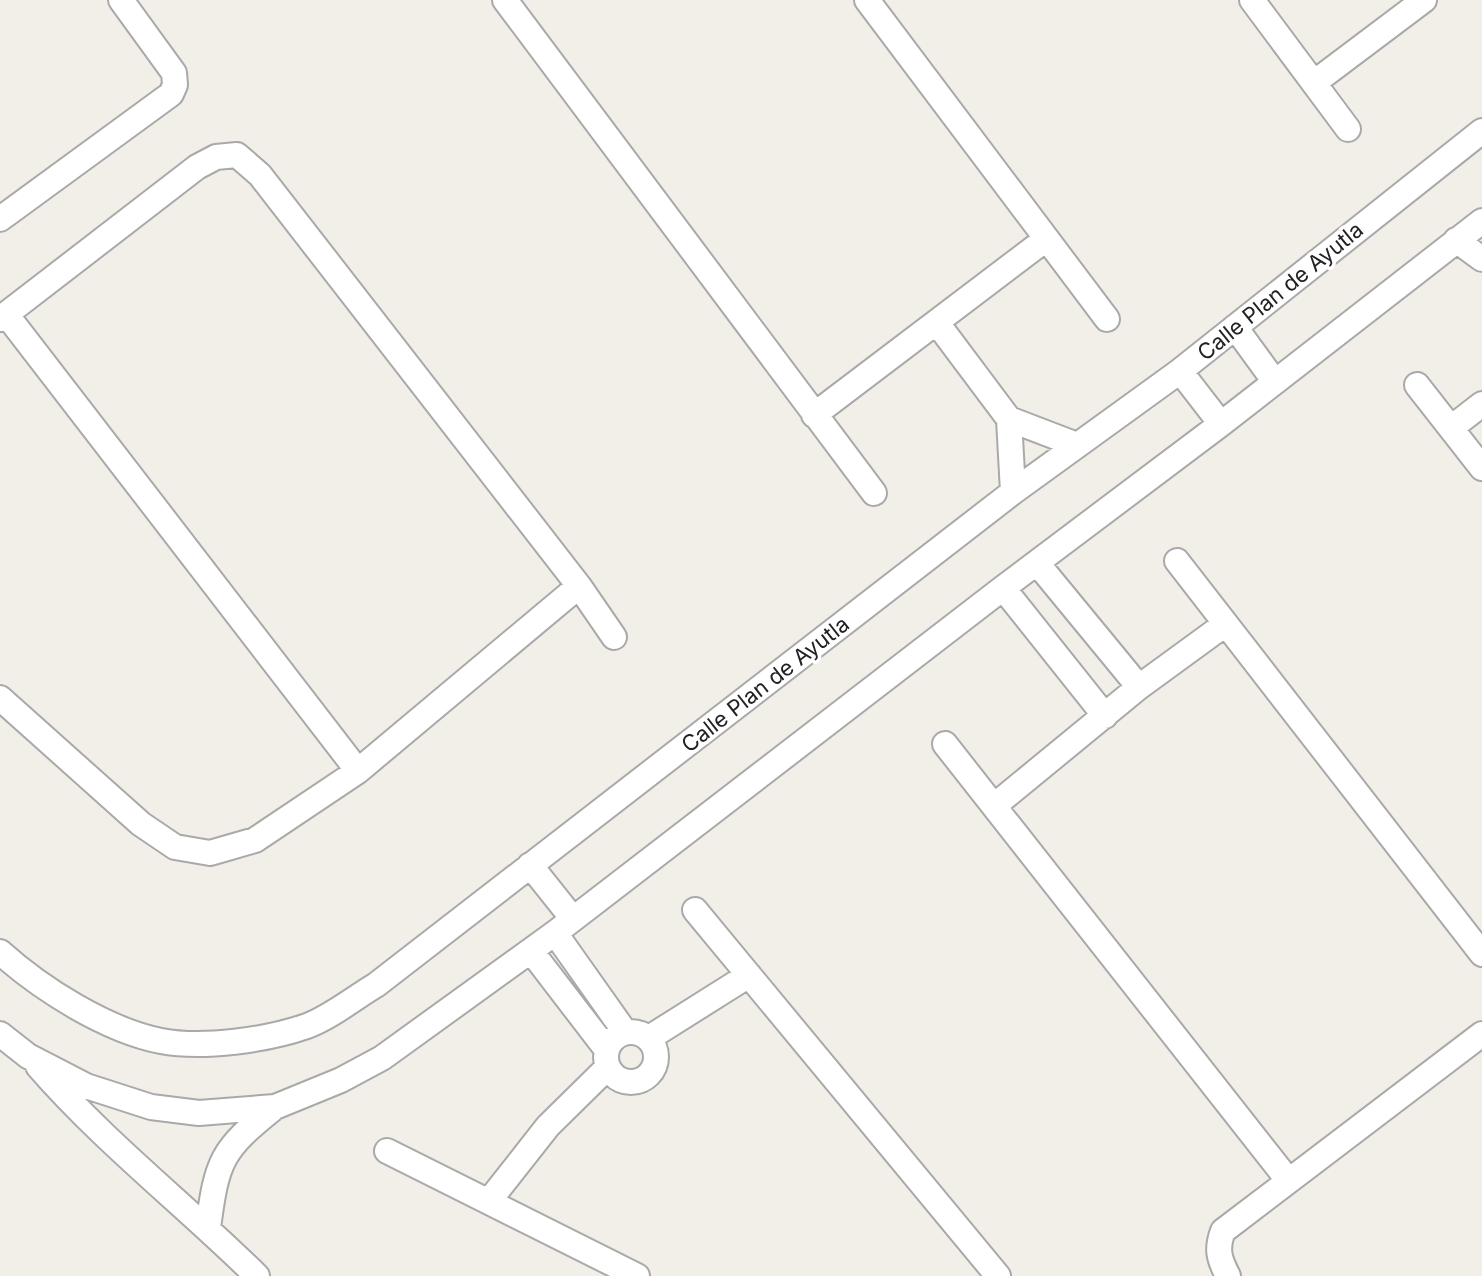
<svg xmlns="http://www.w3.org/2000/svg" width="1482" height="1276" font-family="Inter,sans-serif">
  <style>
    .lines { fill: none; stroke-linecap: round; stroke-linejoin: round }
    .minor-casing { stroke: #a9a9a9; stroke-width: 28 }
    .minor { stroke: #fff; stroke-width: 24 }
    .labels { text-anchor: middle; stroke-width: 7; stroke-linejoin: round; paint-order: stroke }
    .street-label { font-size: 22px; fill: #222; stroke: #fff }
  </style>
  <rect width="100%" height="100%" fill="#f2efe9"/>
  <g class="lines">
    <g class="minor-casing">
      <path id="minor" d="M505,0L874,493
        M867,0L1107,319
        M1252,0L1348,129
        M1315,82L1424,0
        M0,219L171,94L175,85L174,73L121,0
        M1456,240L1482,259
        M6,314L358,771
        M0,319L197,167L216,157L237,155L260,175L579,586L614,637
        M937,323L1009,419L1013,492
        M1235,327L1275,382
        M1180,371L1221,424
        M1417,385L1482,468
        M814,415L1046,239
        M1009,419L1077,445
        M1451,428L1482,404
        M1177,561L1482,954
        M1037,563L1139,687
        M1003,588L1105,716
        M0,698L141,824L175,847L210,853L255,840L358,771L579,586
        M945,744L1288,1180
        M994,806L1139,687L1224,625
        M530,865L573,919
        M695,910L998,1276
        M555,933L625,1032
        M531,951L607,1050
        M0,952C41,989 106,1030 161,1041C203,1049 267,1040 307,1026C331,1017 354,998 376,985L1013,492L1180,371L1482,131
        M606 1057a25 25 0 1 1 50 0a25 25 0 1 1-50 0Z
        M0,1034L28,1056L86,1086L151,1107L199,1113L275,1107L341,1080L382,1058L555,933L1003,588L1221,424L1482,221
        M649,1038L749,975
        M38,1066C105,1143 185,1205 257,1276
        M387,1151L637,1276
        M489,1201L548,1126L608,1067
        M208,1228C217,1160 221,1150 275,1107
        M1228,1276C1219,1259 1216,1249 1223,1231L1482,1034"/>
    </g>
    <use href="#minor" class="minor"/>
  </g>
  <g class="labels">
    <g class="street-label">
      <text transform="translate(1280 291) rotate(-39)" y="8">Calle Plan de Ayutla</text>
      <text transform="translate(765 684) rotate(-38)" y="8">Calle Plan de Ayutla</text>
    </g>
  </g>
</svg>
